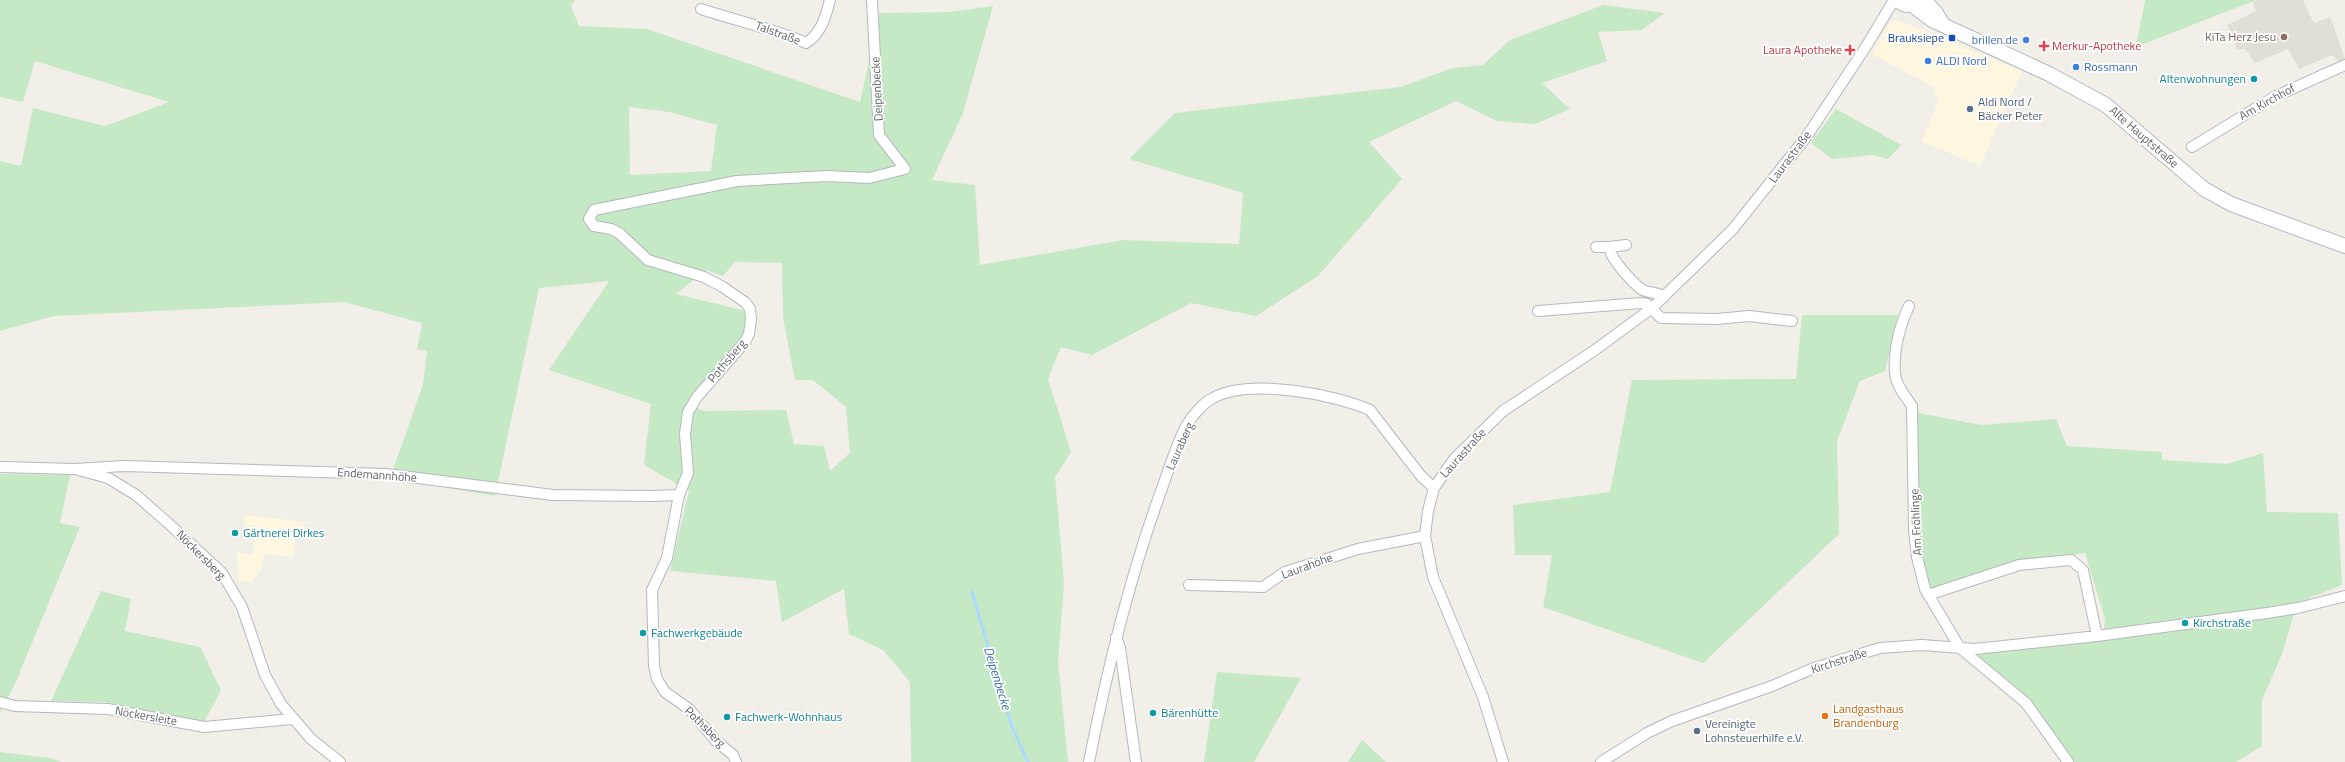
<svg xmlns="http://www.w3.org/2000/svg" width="2345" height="762" font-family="'Titillium Web',sans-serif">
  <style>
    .commercial { fill: #fef7e0 }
    .education { fill: #e1ded6 }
    .green { fill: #c5e8c5; fill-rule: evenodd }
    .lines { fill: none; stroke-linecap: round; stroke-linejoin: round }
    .stream { stroke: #aadaff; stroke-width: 3 }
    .street-casing { stroke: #b5b8bc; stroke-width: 12 }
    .secondary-casing { stroke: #b6babf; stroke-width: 16 }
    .street { stroke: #fff; stroke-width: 10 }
    .secondary { stroke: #fff; stroke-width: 14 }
    .education-dot { fill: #8d6e63; stroke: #fff; stroke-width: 1.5 }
    .transit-dot { fill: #1a4fb4; stroke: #fff; stroke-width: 1.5 }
    .shop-dot { fill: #3f7fe0; stroke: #fff; stroke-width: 1.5 }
    .health-dot { fill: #e0444e; stroke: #fff; stroke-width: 1.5 }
    .culture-dot { fill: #0f9aa8; stroke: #fff; stroke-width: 1.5 }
    .service-dot { fill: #5c6f8a; stroke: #fff; stroke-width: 1.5 }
    .food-dot { fill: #e8710a; stroke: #fff; stroke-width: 1.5 }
    .labels { text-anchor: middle; stroke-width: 3.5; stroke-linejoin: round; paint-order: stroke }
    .street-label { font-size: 12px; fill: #5f6368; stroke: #fff }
    .education-label { font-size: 12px; fill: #785e54; stroke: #fff; text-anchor: end }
    .transit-label { font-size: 12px; fill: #164399; stroke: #fff; text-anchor: end }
    .shop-label { font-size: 12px; fill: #366cbe; stroke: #fff; text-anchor: start }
    .health-label { font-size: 12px; fill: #be3a42; stroke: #fff; text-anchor: start }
    .culture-label { font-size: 12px; fill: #0d838f; stroke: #fff; text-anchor: start }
    .service-label { font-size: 12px; fill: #4e5e75; stroke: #fff; text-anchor: start }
    .food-label { font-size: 12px; fill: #c56008; stroke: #fff; text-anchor: start }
    .water-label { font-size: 13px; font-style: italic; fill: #4174aa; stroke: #fff }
  </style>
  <rect width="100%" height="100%" fill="#f1efe8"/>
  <path class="commercial" d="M1897,20L2022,71L1980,166L1921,141L1939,100L1933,92L1935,87L1871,54L1891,21Z
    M245,515L305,522L303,537H296L294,557L264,554L261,569L252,582L239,581L237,552L252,555L257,527L244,525Z"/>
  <path class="education" d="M2257,0H2303L2314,23L2330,17L2345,59L2338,61L2332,55L2299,69L2288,49L2255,63L2245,49H2237L2227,25L2256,11L2253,2Z"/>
  <path class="green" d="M0,0H575L571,6L579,26L647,29L860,102L880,13L950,12L993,6L963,113L932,180L975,185L980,265L1123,240L1239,244L1243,193L1129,159L1175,113L1400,87L1453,68L1483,65L1510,40L1603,5L1665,13L1642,30L1598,32L1607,61L1542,83L1570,109L1535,124L1497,121L1456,101L1369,142L1402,179L1318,276L1256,316L1191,303L1092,355L1061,347L1048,379L1071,452L1055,477L1064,583L1058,662L1068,762H911L910,682L883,650L849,634L844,589L782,622L776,581L670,571L689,491L644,465L651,404L549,370L609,281L539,288L495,496L390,478L423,385L427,351L417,349L422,323L344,302L54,316L0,331V161L21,166L33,108L105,126L169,102L35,61L23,102L0,97ZM629,107L669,112L717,125L711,171L630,175ZM735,262L782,263L783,317L795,380H813L846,407L850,453L830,471L824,446L794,444L786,410L704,411L694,406L745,334L746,311L676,294L706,270L723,276Z
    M2145,0H2256L2136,47Z
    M1836,109L1901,145L1888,159L1873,155L1832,159L1811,143Z
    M1802,315H1898L1885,371L1860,381L1837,441L1839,534L1703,663L1543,607L1552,555H1515L1513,505L1610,492L1632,380L1796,379Z
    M1914,412L1981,425L2056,419L2067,446L2162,452V460L2227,464L2263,453L2267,512L2338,513L2342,585L2297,603L2282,654L2262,700V746L2236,762H2072L2025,698L1975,653L2103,641L2105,619L2085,553L2020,562L1929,592L1918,557Z
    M0,474L70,475L60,523L80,527L15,684L0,713Z
    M101,591L131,599L125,631L200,647L221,690L203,724L105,702L51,701Z
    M1217,672L1301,678L1254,762H1204Z
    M1362,740L1386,762H1348Z
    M0,752L50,758L62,762H0Z"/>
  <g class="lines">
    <path class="stream" d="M972,592L1012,727L1028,762"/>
    <g class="street-casing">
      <path id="street" d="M701,9C737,21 772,28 806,43C821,34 826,16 830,0
        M2192,147L2274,97L2345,65
        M1596,247H1609C1610,258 1631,281 1641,289C1648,294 1657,291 1664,297
        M1609,247L1626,245
        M1909,306C1900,325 1893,351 1895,373C1896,385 1905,396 1912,406L1914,530L1917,557L1925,589L1960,648L2026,703L2068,762
        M1538,311L1641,303L1647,304L1661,318L1717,319L1749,316L1792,321
        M0,467L75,469L108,478L136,495L168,523L222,573L242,607L265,675L281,704L311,739L340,762
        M75,469L124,466L386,474L553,495L652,496L679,495
        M1189,585L1263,587L1285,572L1358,549L1425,536
        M1928,595L2019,565L2071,560L2083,570L2097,636
        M1116,637L1120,648L1136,762
        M0,702L15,706L108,709L204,727L292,719
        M736,762L733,755L716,741L689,709L665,692L657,679L654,666L652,590L667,558L679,495L688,473L685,434L688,412L697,397L745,342L749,334L751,319L750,309L746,303L723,287L704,277L648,260L619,233L611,229L594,226L589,219L594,210L737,181L827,176L869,178L905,169L879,135L872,0
        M1089,762C1107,670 1129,579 1161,491C1169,469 1176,446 1186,426C1192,416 1203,403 1213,398C1249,378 1334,394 1370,410L1421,476L1434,488
        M1503,762L1483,697L1433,577L1425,536L1428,511L1434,488L1454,459L1503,411L1595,350L1652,308L1733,229L1807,136L1867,45L1894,0
        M1601,762L1647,733L1672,721L1772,686L1814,668L1880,648L1922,645L1975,649L2097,636L2267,613L2298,608L2345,596"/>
    </g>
    <g class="secondary-casing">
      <path id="secondary" d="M1896,0L1906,5L1918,0
        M1924,0L1936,13L1942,23
        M1911,4L1932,20L2049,74L2106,105L2204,189L2231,204L2345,246"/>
    </g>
    <use href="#street" class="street"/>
    <use href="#secondary" class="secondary"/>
  </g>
  <circle class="education-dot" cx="2284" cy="37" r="4"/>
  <rect class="transit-dot" x="1948" y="34" width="8" height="8" rx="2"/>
  <g class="shop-dot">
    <circle cx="2026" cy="40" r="4"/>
    <circle cx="1928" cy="61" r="4"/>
    <circle cx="2076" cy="67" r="4"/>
  </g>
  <g class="health-dot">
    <path d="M2042 40h4v4h4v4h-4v4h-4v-4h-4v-4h4z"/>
    <path d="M1848 44h4v4h4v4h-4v4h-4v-4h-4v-4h4z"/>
  </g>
  <g class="culture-dot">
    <circle cx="2254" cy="79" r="4"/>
    <circle cx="235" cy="533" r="4"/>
    <circle cx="2185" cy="623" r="4"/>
    <circle cx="643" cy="633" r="4"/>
    <circle cx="1153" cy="713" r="4"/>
    <circle cx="727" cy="717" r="4"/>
  </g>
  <g class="service-dot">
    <circle cx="1970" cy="109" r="4"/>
    <circle cx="1697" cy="731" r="4"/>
  </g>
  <circle class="food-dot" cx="1825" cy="716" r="4"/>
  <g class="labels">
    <g class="street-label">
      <text transform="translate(778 33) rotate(20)" y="4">Talstraße</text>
      <text transform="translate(877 89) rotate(-93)" y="4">Deipenbecke</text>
      <text transform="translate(2267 102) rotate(-29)" y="4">Am Kirchhof</text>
      <text transform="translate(2144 137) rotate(41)" y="4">Alte Hauptstraße</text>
      <text transform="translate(1790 157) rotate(-53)" y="4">Laurastraße</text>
      <text transform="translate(727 361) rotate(-50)" y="4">Pothsberg</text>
      <text transform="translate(1180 446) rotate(-66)" y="4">Lauraberg</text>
      <text transform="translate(1463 453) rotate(-48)" y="4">Laurastraße</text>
      <text transform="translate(377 475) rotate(4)" y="4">Endemannhöhe</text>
      <text transform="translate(1916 522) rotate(-93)" y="4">Am Fröhlinge</text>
      <text transform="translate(201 555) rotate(45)" y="4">Nöckersberg</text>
      <text transform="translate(1307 566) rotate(-20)" y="4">Laurahöhe</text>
      <text transform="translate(1839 661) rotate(-18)" y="4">Kirchstraße</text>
      <text transform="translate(146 716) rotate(10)" y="4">Nöckersleite</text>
      <text transform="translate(705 727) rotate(45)" y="4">Pothsberg</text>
    </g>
    <g class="education-label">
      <text x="2276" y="41">KiTa Herz Jesu</text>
    </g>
    <g class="transit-label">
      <text x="1944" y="42">Brauksiepe</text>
    </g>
    <g class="shop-label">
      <text x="2018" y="44" text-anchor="end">brillen.de</text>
      <text x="1936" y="65">ALDI Nord</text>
      <text x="2084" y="71">Rossmann</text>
    </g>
    <g class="health-label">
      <text x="2052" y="50">Merkur-Apotheke</text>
      <text x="1842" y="54" text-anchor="end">Laura Apotheke</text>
    </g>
    <g class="culture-label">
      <text x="2246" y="83" text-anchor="end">Altenwohnungen</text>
      <text x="243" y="537">Gärtnerei Dirkes</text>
      <text x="2193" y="627">Kirchstraße</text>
      <text x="651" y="637">Fachwerkgebäude</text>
      <text x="1161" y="717">Bärenhütte</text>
      <text x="735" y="721">Fachwerk-Wohnhaus</text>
    </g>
    <g class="service-label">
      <text x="1978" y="106">Aldi Nord /<tspan x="1978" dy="14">Bäcker Peter</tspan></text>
      <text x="1705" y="728">Vereinigte<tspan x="1705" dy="14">Lohnsteuerhilfe e.V.</tspan></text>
    </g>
    <g class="food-label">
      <text x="1833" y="713">Landgasthaus<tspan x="1833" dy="14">Brandenburg</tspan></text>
    </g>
    <g class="water-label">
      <text transform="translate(998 678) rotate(73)" y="5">Deipenbecke</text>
    </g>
  </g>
</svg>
